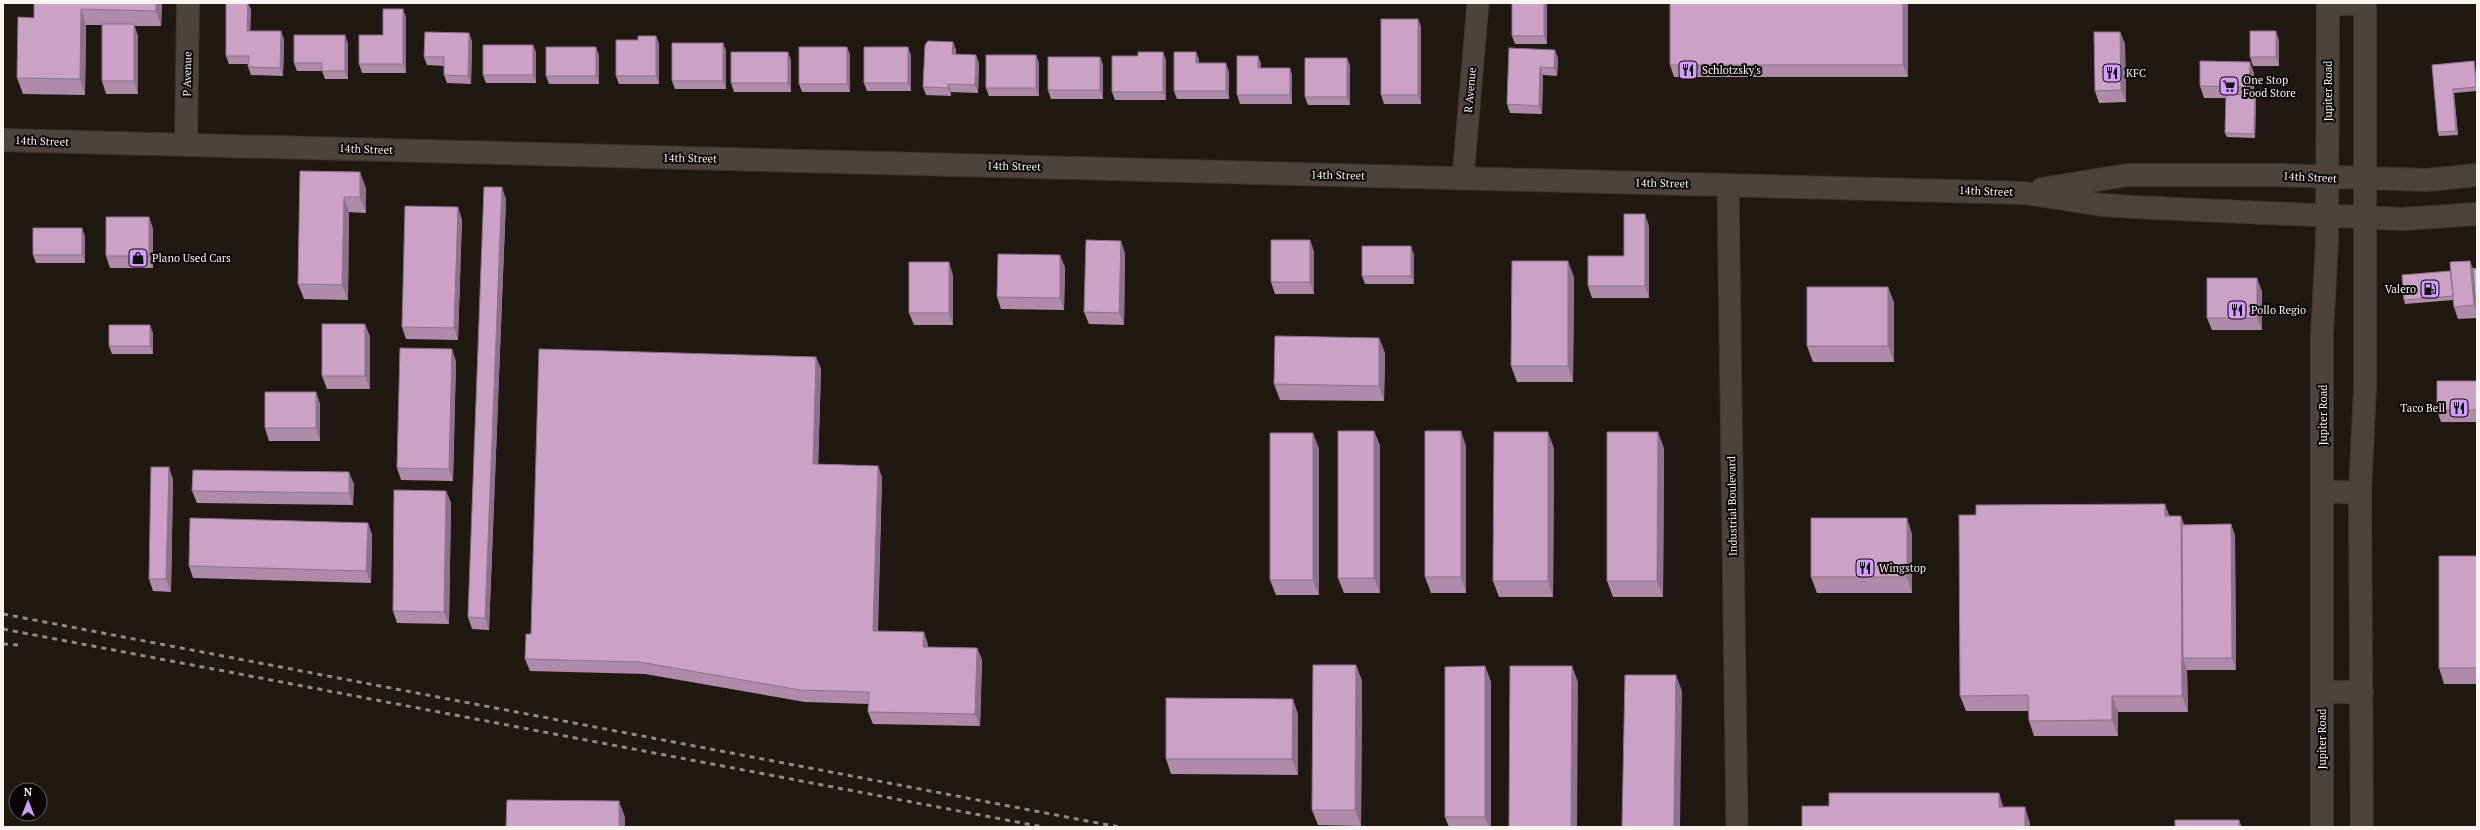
<svg xmlns="http://www.w3.org/2000/svg" width="2480" height="830" font-family="'PT Serif',serif">
  <style>
    .lines { fill: none; stroke-linecap: round; stroke-linejoin: round }
    .minor-casing { stroke: #3a3531; stroke-width: 23 }
    .tertiary-casing { stroke: #3a3531; stroke-width: 24 }
    .secondary-casing { stroke: #3a3531; stroke-width: 24 }
    .minor { stroke: #4c443c; stroke-width: 21 }
    .tertiary { stroke: #4c443c; stroke-width: 22 }
    .secondary { stroke: #4c443c; stroke-width: 22 }
    .rail { stroke: #918b85; stroke-width: 3; stroke-dasharray: 5 5; stroke-linecap: butt }
    .wall { fill: #af8aa9 }
    .shaded-wall { fill: #8e718a }
    .building { fill: #cba1c5; stroke: #8e718a }
    .labels { text-anchor: middle; stroke-width: 4; stroke-linejoin: round; paint-order: stroke }
    .poi-label { font-size: 11px; fill: #f9f4ef; stroke: #080504; text-anchor: start }
    .street-label { font-size: 11px; fill: #f9f4ef; stroke: #080504 }
  </style>
  <rect width="100%" height="100%" fill="#201912"/>
  <g class="lines">
    <g class="minor-casing">
      <path id="minor" d="M1463,178L1478,3
        M1728,185L1737,827"/>
    </g>
    <g class="tertiary-casing">
      <path id="tertiary" d="M186,145L188,3"/>
    </g>
    <g class="secondary-casing">
      <path id="secondary" d="M2328,4H2365
        M3,140L2025,193L2103,205L2133,207L2403,219L2477,214
        M2042,189L2127,175H2278L2427,180L2477,175
        M2323,491L2360,493
        M2322,692H2362
        M2322,827V335L2327,241L2328,3
        M2362,827L2360,493L2365,387V3"/>
    </g>
    <use href="#minor" class="minor"/>
    <use href="#tertiary" class="tertiary"/>
    <use href="#secondary" class="secondary"/>
    <path class="rail" d="M3,614L1119,827
      M3,629L1043,827
      M3,644L18,645"/>
  </g>
  <path class="wall" d="M34,3H162L161,26H134L138,36V94H106L102,81V25H86L85,95L23,94L17,78L34,18Z
    M1547,3V44H1515L1512,36Z
    M1908,3V77H1674L1670,65Z
    M251,9L250,31H281L284,40L283,76L251,75L248,67V64H229L226,56Z
    M406,17V73H362L359,64L383,35Z
    M1418,19L1421,27V104H1384L1381,95Z
    M2120,32L2125,44L2126,102L2099,103L2095,91Z
    M469,33L472,42L471,84L447,83L444,75V66L427,65L424,57Z
    M656,36L659,44V84H619L616,76L638,40Z
    M2279,40V66H2253L2250,57Z
    M953,42L956,50V54L979,63L978,93L951,92V96L926,95L923,87Z
    M348,43V79H325L322,71H297L294,63Z
    M723,43L726,51V89H675L672,81Z
    M533,45L536,53V83H486L483,75Z
    M847,47L850,55V92H802L799,84Z
    M908,47L911,56V91H867L864,83Z
    M1509,48L1558,58L1557,76L1543,75L1542,114L1510,113L1507,104Z
    M1163,52L1166,60V100H1115L1112,92Z
    M1196,52L1199,60V63L1229,72V99H1177L1174,91Z
    M599,55V84H549L546,76Z
    M1036,55L1039,63V96H989L986,88Z
    M1258,56L1261,64V68H1290L1292,76V104H1240L1237,95Z
    M1100,57L1103,65V99H1051L1048,90Z
    M1347,58L1350,66V105H1308L1305,97Z
    M791,60V92H734L731,83Z
    M2474,61L2475,65L2477,91L2454,93L2458,135L2439,136L2438,132L2432,65Z
    M2250,62L2254,74V94L2256,97L2255,138L2227,137L2225,133L2226,98H2204L2200,86Z
    M300,171L366,188V213L349,212L348,300L304,299L298,284Z
    M506,199L489,630L472,629L468,617Z
    M149,217L153,229V268H110L106,256Z
    M462,219L458,340L406,339L402,327Z
    M1649,226V298H1592L1588,286L1624,256Z
    M85,236V263H36L33,255Z
    M1310,240L1314,252V294H1275L1271,282Z
    M1125,253L1124,325L1089,324L1084,312Z
    M1414,255V284H1365L1362,276Z
    M1065,267L1064,310L1001,309L997,297Z
    M2477,268V318L2458,319L2454,307L2453,300L2405,304L2404,300L2450,271Z
    M953,275V325H914L909,313Z
    M1574,277L1573,382H1517L1511,366Z
    M1888,287L1894,303V362H1813L1807,346Z
    M2262,291V330H2212L2207,318Z
    M153,333V354H112L109,346Z
    M370,336V389H327L322,376Z
    M1379,338L1385,353L1384,401L1280,400L1274,384Z
    M816,357L821,369L818,464L878,466L882,478L878,631L928,644V647L977,648L982,660L980,726L873,724L868,712L869,704L805,702L645,674L530,671L525,659L531,634Z
    M456,361L453,481L401,480L397,468Z
    M2477,381V422H2441L2437,410Z
    M316,392L320,404V441H269L265,428Z
    M1374,431L1380,446V593H1344L1338,578Z
    M1313,433L1319,449V595H1276L1270,580Z
    M1466,446V593H1431L1425,577Z
    M1554,448L1553,597H1499L1493,581Z
    M1664,448L1663,597H1613L1607,581Z
    M173,479L171,592L153,591L149,579Z
    M354,484L353,505L197,503L192,491Z
    M446,491L451,503L449,624L397,623L393,611Z
    M2169,516L2184,525L2231,524L2235,536L2236,670H2187L2188,712H2118V736H2034L2029,721V711H1966L1960,696Z
    M368,523L372,535L371,583L193,578L189,566Z
    M1912,534V593H1817L1811,577Z
    M2477,556V684H2444L2439,668Z
    M1356,665L1362,681L1361,826L1318,825L1312,810Z
    M1485,666L1491,682V827H1449L1445,817Z
    M1298,714V775L1171,774L1166,759Z"/>
  <path class="shaded-wall" d="M156,3H162L161,26L156,11Z
    M248,3L251,9L250,40L247,31Z
    M1544,3H1547V44L1544,36Z
    M1903,3H1908V77L1903,65Z
    M81,9L86,25L85,95L80,79Z
    M403,9L406,17V73L403,64Z
    M1418,19L1421,27V104L1418,95Z
    M134,24L138,36V94L134,81Z
    M281,31L284,40L283,76L280,68Z
    M2276,31L2279,40V66L2276,57Z
    M2120,32L2125,44L2126,102L2121,90Z
    M469,33L472,42L471,84L468,76Z
    M345,35L348,43V79L345,71Z
    M656,36L659,44V84L656,76Z
    M953,42L956,50L955,62L952,54Z
    M723,43L726,51V89L723,81Z
    M533,45L536,53V83L533,75Z
    M596,47L599,55V84L596,76Z
    M847,47L850,55V92L847,84Z
    M908,47L911,56V91L908,83Z
    M1555,50L1558,58L1557,76L1554,68Z
    M788,52L791,60V92L788,83Z
    M1163,52L1166,60V100L1163,92Z
    M1196,52L1199,60V72L1196,63Z
    M976,55L979,63L978,93L975,85Z
    M1036,55L1039,63V96L1036,88Z
    M1258,56L1261,64V76L1258,68Z
    M1100,57L1103,65V99L1100,90Z
    M1347,58L1350,66V105L1347,97Z
    M2474,61L2475,65L2477,90L2476,87Z
    M2250,62L2254,74V99L2249,87Z
    M1226,63L1229,72V99L1226,91Z
    M1540,67L1543,75L1542,114L1539,106Z
    M1290,68L1292,76V104L1290,95Z
    M948,84L951,92V96L948,88Z
    M2453,89L2454,93L2458,135L2456,131Z
    M2255,93L2256,97L2255,138L2254,134Z
    M360,172L366,188V213L360,197Z
    M502,187L506,199L489,630L485,618Z
    M344,197L349,212L348,300L342,285Z
    M458,207L462,219L458,340L454,328Z
    M1645,214L1649,226V298L1645,286Z
    M149,217L153,229V268L149,256Z
    M82,228L85,236V263L82,255Z
    M1310,240L1314,252V294L1310,282Z
    M1121,241L1125,253L1124,325L1119,313Z
    M1411,246L1414,255V284L1411,276Z
    M1060,255L1065,267L1064,310L1060,298Z
    M1568,261L1574,277L1573,382L1568,366Z
    M2470,261L2475,273V294L2477,301V313L2474,305Z
    M949,262L953,275V325L949,313Z
    M2257,278L2262,291V330L2257,318Z
    M1888,287L1894,303V362L1888,346Z
    M365,324L370,336V389L365,376Z
    M150,325L153,333V354L150,346Z
    M1379,338L1385,353L1384,401L1379,386Z
    M452,349L456,361L453,481L449,469Z
    M816,357L821,369L818,476L813,464Z
    M316,392L320,404V441L316,428Z
    M1374,431L1380,446V593L1374,578Z
    M1461,431L1466,446V593L1461,577Z
    M1548,432L1554,448L1553,597L1548,581Z
    M1658,432L1664,448L1663,597L1657,581Z
    M1313,433L1319,449V595L1313,580Z
    M878,466L882,478L877,643L873,631Z
    M169,467L173,479L171,592L166,579Z
    M349,472L354,484L353,505L349,493Z
    M446,491L451,503L449,624L444,612Z
    M2165,504L2171,520L2165,516Z
    M2181,516L2187,532L2183,658L2187,670L2188,712L2182,696Z
    M1907,518L1912,534V593L1907,577Z
    M368,523L372,535L371,583L366,571Z
    M2231,524L2235,536L2236,670L2232,658Z
    M924,632L928,644V659L923,647Z
    M977,648L982,660L980,726L975,714Z
    M1356,665L1362,681L1361,826L1355,810Z
    M1485,666L1491,682V827H1489L1485,817Z
    M1572,666L1578,682L1577,827H1571Z
    M1676,675L1682,691L1680,827H1674Z
    M2112,696L2118,712V736L2112,720Z
    M1293,699L1298,714V775L1292,759Z
    M1999,793L2004,809L1999,807Z
    M619,801L625,817V827H619Z
    M2025,807L2030,823V827H2025Z
    M2239,820L2242,827H2239Z"/>
  <path class="building" d="M34,3H156V11L81,9L80,79L17,78L18,17L34,18Z
    M226,3H248L247,31H281L280,68L248,67L249,56H226Z
    M1512,3H1544V36H1512Z
    M1670,3H1903V65H1670Z
    M383,9H403V64H359V35H383Z
    M1381,19H1418V95H1381Z
    M102,24H134V81H102Z
    M2250,31H2276V57H2250Z
    M425,32L469,33L468,76L444,75V57H424Z
    M2094,32H2120L2121,90L2095,91Z
    M294,35H345V71H322V63H294Z
    M638,36H656V76H616V40H638Z
    M928,41L953,42L952,54L976,55L975,85L948,84V88L923,87L925,45Z
    M672,43H723V81H672Z
    M483,45H533V75H483Z
    M546,47H596V76H546Z
    M799,47H847V84H799Z
    M864,47H908V83H864Z
    M1509,48L1555,50L1554,68L1540,67L1539,106L1507,104Z
    M731,52H788V83H731Z
    M1138,52H1163V92H1112V56H1138Z
    M1174,52H1196V63H1226V91H1174Z
    M986,55H1036V88H986Z
    M1237,56H1258V68H1290V95H1237Z
    M1048,57H1100V90H1048Z
    M1305,58H1347V97H1305Z
    M2200,61L2250,62L2249,87L2200,86Z
    M2474,61L2476,87L2453,89L2456,131L2438,132L2432,65Z
    M2255,93L2254,134L2225,133L2226,94L2252,95Z
    M300,171L360,172V197H344L342,285L298,284Z
    M484,187H502L485,618L468,617Z
    M405,206L458,207L454,328L402,327Z
    M1624,214H1645V286H1588V256H1624Z
    M106,217H149V256H106Z
    M33,228H82V255H33Z
    M1086,240L1121,241L1119,313L1084,312Z
    M1271,240H1310V282H1271Z
    M1362,246H1411V276H1362Z
    M998,254L1060,255V298L997,297Z
    M1512,261H1568V366H1511Z
    M2470,261L2474,305L2454,307L2450,262Z
    M909,262H949V313H909Z
    M2477,268V294H2475L2473,269Z
    M2450,271L2453,296L2404,300L2402,275Z
    M2207,278H2257V318H2207Z
    M1807,287H1888V346H1807Z
    M322,324H365V376H322Z
    M109,325H150V346H109Z
    M1275,336L1379,338V386L1274,384Z
    M400,348L452,349L449,469L397,468Z
    M539,349L816,357L813,464L878,466L873,631L924,632L923,647L977,648L975,714L868,712L869,692L800,690L640,662L525,659L526,634H531Z
    M2437,381H2477V410H2437Z
    M265,392H316V428H265Z
    M1338,431H1374V578H1338Z
    M1425,431H1461V577H1425Z
    M1494,432H1548V581H1493Z
    M1607,432H1658L1657,581H1607Z
    M1270,433H1313V580H1270Z
    M151,467H169L166,579H149Z
    M193,470L349,472V493L192,491Z
    M394,490L446,491L444,612L393,611Z
    M2165,504V516H2181L2182,696H2112V720L2029,721L2028,695L1960,696L1959,515H1976V505Z
    M190,518L368,523L366,571L189,566Z
    M1811,518H1907V577H1811Z
    M2231,524L2232,658H2183L2182,525Z
    M2439,556H2477V668H2439Z
    M1313,665H1356L1355,810H1312Z
    M1485,666V817H1445V667Z
    M1510,666H1572L1571,827H1509Z
    M1625,675H1676L1674,827H1622Z
    M1166,698L1293,699L1292,759H1166Z
    M1829,793H1999V807H2025V827H1802V806H1829Z
    M507,800L619,801V827H506Z
    M2175,820H2239V827H2175Z"/>
  <defs>
    <g id="restaurant-square" transform="scale(1)"><rect x="-9" y="-9" width="18" height="18" rx="4" fill="#d29dfd" stroke="#080504"/><path d="M-5-6h1v4h1v-4h1v4h1v-4h1v5L-1.5 .5V6h-2V.5L-5-1ZM5-6V6H3V1.5H1.5Q1.5-4 5-6Z" fill="#111"/></g>
    <g id="supermarket-square" transform="scale(1)"><rect x="-9" y="-9" width="18" height="18" rx="4" fill="#d29dfd" stroke="#080504"/><path d="M-6-5.5h2.5l.6 2H6L4.5 2H-2.5L-4.4-4H-6ZM-1.5 3.2a1.3 1.3 0 1 0 .1 0ZM3 3.2a1.3 1.3 0 1 0 .1 0Z" fill="#111"/></g>
    <g id="shop-square" transform="scale(1)"><rect x="-9" y="-9" width="18" height="18" rx="4" fill="#d29dfd" stroke="#080504"/><path d="M-5-2.5h2.3a2.7 3.5 0 0 1 5.4 0H5L5.5 6h-11ZM-1.5-2.5h3a1.5 2.3 0 0 0-3 0Z" fill="#111"/></g>
    <g id="fuel-square" transform="scale(1)"><rect x="-9" y="-9" width="18" height="18" rx="4" fill="#d29dfd" stroke="#080504"/><path d="M-5.5-6h7V0h2V4h1.3V-2.5L3-4.5l.8-.8L6-3V5H2.5V1h-1V6h-7ZM-4.2-4.7v3.2H.2V-4.7Z" fill="#111"/></g>
  </defs>
  <g fill-rule="evenodd">
    <use href="#restaurant-square" x="1688" y="70"/>
    <use href="#restaurant-square" x="2112" y="73"/>
    <use href="#supermarket-square" x="2229" y="86"/>
    <use href="#shop-square" x="138" y="258"/>
    <use href="#fuel-square" x="2430" y="289"/>
    <use href="#restaurant-square" x="2237" y="310"/>
    <use href="#restaurant-square" x="2459" y="408"/>
    <use href="#restaurant-square" x="1865" y="568"/>
  </g>
  <g class="labels">
    <g class="poi-label">
      <text x="1702" y="74">Schlotzsky's</text>
      <text x="2126" y="77">KFC</text>
      <text x="2243" y="84">One Stop<tspan x="2243" dy="13">Food Store</tspan></text>
      <text x="152" y="262">Plano Used Cars</text>
      <text x="2416" y="293" text-anchor="end">Valero</text>
      <text x="2251" y="314">Pollo Regio</text>
      <text x="2445" y="412" text-anchor="end">Taco Bell</text>
      <text x="1879" y="572">Wingstop</text>
    </g>
    <g class="street-label">
      <text transform="translate(187 74) rotate(-89)" y="4">P Avenue</text>
      <text transform="translate(1470 90) rotate(-85)" y="4">R Avenue</text>
      <text transform="translate(2328 91) rotate(-90)" y="4">Jupiter Road</text>
      <text transform="translate(42 141) rotate(2)" y="4">14th Street</text>
      <text transform="translate(366 149) rotate(2)" y="4">14th Street</text>
      <text transform="translate(690 158) rotate(1)" y="4">14th Street</text>
      <text transform="translate(1014 166) rotate(1)" y="4">14th Street</text>
      <text transform="translate(1338 175) rotate(1)" y="4">14th Street</text>
      <text transform="translate(2310 177) rotate(3)" y="4">14th Street</text>
      <text transform="translate(1662 183) rotate(1)" y="4">14th Street</text>
      <text transform="translate(1986 191) rotate(2)" y="4">14th Street</text>
      <text transform="translate(2323 415) rotate(-90)" y="4">Jupiter Road</text>
      <text transform="translate(1732 506) rotate(-91)" y="4">Industrial Boulevard</text>
      <text transform="translate(2322 739) rotate(-90)" y="4">Jupiter Road</text>
    </g>
  </g>
  <rect width="2480" height="830" fill="none" stroke="#f9f4ef" stroke-width="8"/>
  <g transform="translate(28 802)"><circle r="19" fill="#080504" stroke="#686562"/>
  <path d="M0-3L7 15L0 10L-7 15Z" fill="#d29dfd"/>
  <text y="-6" font-size="11" font-weight="bold" text-anchor="middle" fill="#f9f4ef">N</text>
  </g>
</svg>
